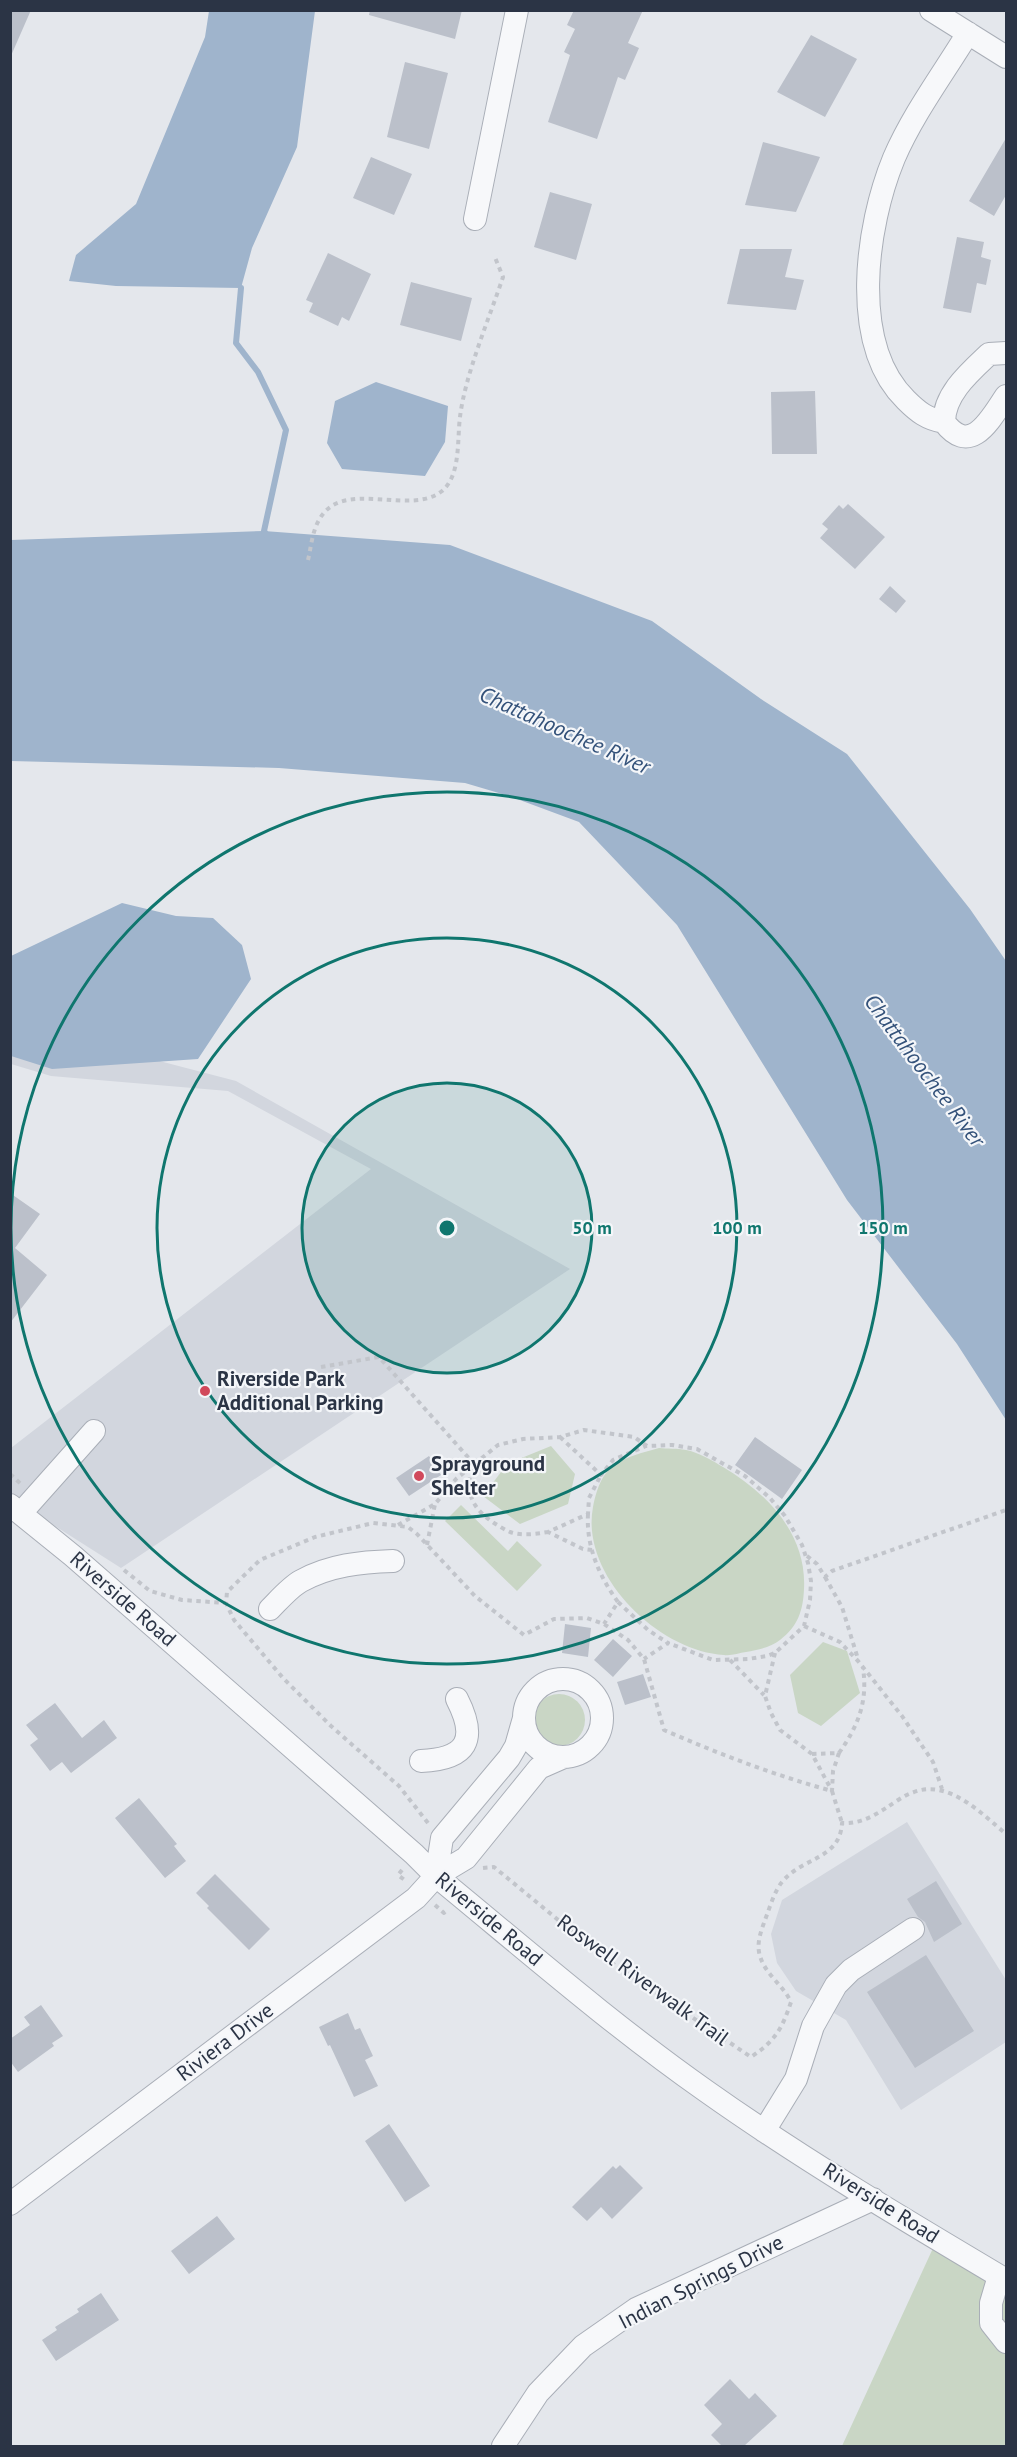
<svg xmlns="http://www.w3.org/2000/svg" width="1017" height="2457" font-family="'PT Sans',sans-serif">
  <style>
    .built { fill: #d2d6de }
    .green { fill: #c9d6c5 }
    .water { fill: #9fb4cc }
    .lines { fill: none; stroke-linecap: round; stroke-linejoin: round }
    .stream { stroke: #9fb4cc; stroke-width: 6 }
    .building { fill: #bbc0ca }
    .minor-casing { stroke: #a9aeb7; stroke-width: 24 }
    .path { stroke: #c2c5cb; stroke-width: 4; stroke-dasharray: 4.5 4.5; stroke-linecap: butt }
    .minor { stroke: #f7f8fa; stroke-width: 22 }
    .ring { fill: none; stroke: #0f766e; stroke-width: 3 }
    .poi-dot { fill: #d1495b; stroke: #f4f6f9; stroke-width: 2 }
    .labels { text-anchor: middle; stroke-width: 4.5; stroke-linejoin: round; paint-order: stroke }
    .poi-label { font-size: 21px; font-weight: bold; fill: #2b3445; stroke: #f4f6f9; text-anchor: start }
    .street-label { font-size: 21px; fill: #2b3445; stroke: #f4f6f9 }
    .water-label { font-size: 22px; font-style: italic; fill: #34527a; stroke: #f4f6f9 }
    .centre { fill: #0f766e; stroke: #f4f6f9; stroke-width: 3 }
    .ring-label { font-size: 18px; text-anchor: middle; font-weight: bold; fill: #0f766e; stroke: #f4f6f9; stroke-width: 4.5; stroke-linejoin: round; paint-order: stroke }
  </style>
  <rect width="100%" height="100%" fill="#e4e7ec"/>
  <path class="built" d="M10,1022L236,1081L570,1269L121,1568L11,1498V1448L371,1169L228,1091L51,1076L11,1064Z
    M907,1822L1006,1980V2042L901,2110L846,2020L796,1991L777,1963L771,1934L782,1900Z"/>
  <path class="green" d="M551,1446L575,1474L568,1504L520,1524L483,1496L507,1464Z
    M659,1448C667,1449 677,1448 686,1450C698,1452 713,1461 723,1467C767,1493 807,1534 804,1589C803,1611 798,1626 780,1640C771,1647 758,1650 746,1652C739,1653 731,1656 724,1655C658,1651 580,1575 593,1507C595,1496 599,1482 606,1473C618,1458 641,1453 659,1448Z
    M461,1505L508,1551L517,1541L542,1565L517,1591L445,1521Z
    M823,1642L847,1651L860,1693L821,1726L798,1713L790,1675Z
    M533 1720a26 26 0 1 1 52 0a26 26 0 1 1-52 0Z
    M934,2246L1006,2291V2446H842Z"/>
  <path class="water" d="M209,11H315L297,147L252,248L241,288L116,286L69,281L76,255L136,204L205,37Z
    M376,382L448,406L445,442L425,476L342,469L327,443L335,401Z
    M264,531L450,545L652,621L761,699L847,754L970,909L1006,961V1420L957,1344L847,1200L677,925L579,822L509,796L465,783L279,768L11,761V540Z
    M122,903L176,916L213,918L242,945L251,979L198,1059L52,1069L11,1056V956Z"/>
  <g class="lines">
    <path class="stream" d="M241,288L236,343L258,372L286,430L264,531L268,537"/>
  </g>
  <path class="building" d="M10,10H31L10,58Z
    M370,10H462L455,39L369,15Z
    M574,10H643L628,43L639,48L625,80L618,77L597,139L548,122L570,55L564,52L575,29L567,25Z
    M811,35L857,59L825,117L777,92Z
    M405,62L448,73L429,149L387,137Z
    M1006,138V195L994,216L969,201Z
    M763,142L820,157L796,212L745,205Z
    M371,157L412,174L394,215L353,198Z
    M550,192L592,204L576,260L534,247Z
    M957,237L984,242L981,257L991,260L986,285L977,283L971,313L943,308Z
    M740,249H792L785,277L804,280L796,310L727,304Z
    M328,253L371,274L349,321L342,317L338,326L309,312L313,303L306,300Z
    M411,282L472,298L461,341L400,325Z
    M815,391L817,454H772L771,392Z
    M848,504L885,537L855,569L820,538L828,529L822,524L839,505L843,509Z
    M890,586L906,601L896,613L879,599Z
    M10,1193L40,1214L15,1248L47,1275L10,1323Z
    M755,1437L802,1470L782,1499L735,1465Z
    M429,1456L441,1475L409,1496L396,1478Z
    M565,1624L591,1628L588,1657L562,1653Z
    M613,1639L632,1656L613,1677L594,1660Z
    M643,1674L651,1697L625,1705L617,1682Z
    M55,1703L82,1738L104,1720L117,1738L71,1773L62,1762L50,1771L30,1745L38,1739L26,1725Z
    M139,1798L177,1844L174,1846L186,1861L165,1878L115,1818Z
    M215,1874L270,1929L249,1950L207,1908L209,1906L196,1893Z
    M936,1881L962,1924L934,1942L925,1922L918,1917L907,1899Z
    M926,1955L974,2031L915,2068L867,1992Z
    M41,2005L63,2036L52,2043L54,2046L18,2072L10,2061V2039L30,2025L24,2017Z
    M348,2013L355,2030L360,2028L373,2056L365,2060L378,2086L354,2097L330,2045L328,2046L319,2027Z
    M389,2124L430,2186L405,2202L365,2141Z
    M620,2165L643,2188L612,2219L601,2207L587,2221L572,2207L613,2166L616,2169Z
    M217,2216L235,2239L189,2274L171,2251Z
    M101,2293L119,2320L56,2361L42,2340L57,2330L55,2327L79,2312L77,2309Z
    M730,2379L749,2399L755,2393L777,2416L744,2446H722L711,2435L722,2424L704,2405Z"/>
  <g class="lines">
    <g class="minor-casing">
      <path id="minor" d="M931,10L1006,57
        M475,219L517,10
        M1006,353L989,354C970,372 944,394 944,422C971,458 991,418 1006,396
        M944,422C927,419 918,412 906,400C849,344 866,226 894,158C913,114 943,74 968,33
        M10,1505L73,1556L414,1854L436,1876C525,1949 612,2025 706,2091C802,2159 905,2220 1006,2280
        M21,1513L94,1431
        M270,1609C279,1600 290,1587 301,1581C330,1565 361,1562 393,1561
        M524 1718a39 39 0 1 1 78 0a39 39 0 1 1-78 0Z
        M421,1761C467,1759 478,1740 457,1699
        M436,1876L442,1838L509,1758L516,1746L524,1718
        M764,2131L796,2079L813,2026L836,1985L851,1970L913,1929
        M10,2204L416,1898L436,1876L466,1858L539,1768L564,1757
        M999,2276L991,2303V2323L1006,2342
        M503,2446L538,2393L583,2346L636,2309L873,2199"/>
    </g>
    <path class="path" d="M308,560C311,548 312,532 319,520C342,477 410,517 442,491C461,475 457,440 460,417C465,375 489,319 503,277L494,255
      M321,1367L379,1357L474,1464C463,1489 471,1508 494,1523C499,1526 505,1530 510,1532C522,1536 536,1534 548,1532
      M560,1437L601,1475L613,1460L646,1446
      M10,1474L22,1485
      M588,1514C586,1546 599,1576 618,1602L604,1624
      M398,1525L435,1504L456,1479L498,1445L523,1439L560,1437L584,1430L634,1437L647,1446L672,1445L697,1449L745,1476L770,1498L785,1516L802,1545L808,1563L811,1581L810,1600L804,1626L775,1653L767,1656L748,1659L713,1660L668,1643
      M427,1545L435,1504
      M592,1550L583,1549L548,1532L588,1514L589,1498L601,1475
      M807,1556L817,1564L825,1577L832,1571L1006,1510
      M124,1570L150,1591L182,1600L226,1603
      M825,1577L842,1607L858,1659
      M618,1602L648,1630L668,1643L644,1659
      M804,1626L840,1642L858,1661L902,1716L933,1762L942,1789
      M775,1653L765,1696L771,1713L780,1730L812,1754L832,1791L833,1771L839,1753
      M730,1660L764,1695
      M812,1754L839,1753C858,1726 868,1702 863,1668
      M428,1823L399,1786L331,1726L283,1678L234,1620L226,1603L227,1592L260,1560L315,1537L373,1523L408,1527L417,1534L475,1596L524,1635L554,1619L587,1618L604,1624L628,1640L644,1659L664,1730C719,1754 774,1775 832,1791L842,1823
      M483,1868L494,1867L603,1957L751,2057C775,2041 782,2029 791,2002C783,1985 765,1974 760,1956C756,1944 761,1931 765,1920C770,1907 774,1892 782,1882C802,1857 840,1860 842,1823C859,1824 872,1817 886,1808C894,1803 904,1795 914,1792C949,1779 982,1814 1006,1834
      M402,1870L398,1875L406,1881
      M435,1905L444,1913L447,1909"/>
    <use href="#minor" class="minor"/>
  </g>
  <circle cx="447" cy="1228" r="145" fill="#0f766e" fill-opacity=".12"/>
  <g class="ring">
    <circle cx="447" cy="1228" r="145"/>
    <circle cx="447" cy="1228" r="290"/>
    <circle cx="447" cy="1228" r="436"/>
  </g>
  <g class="poi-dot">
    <circle cx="205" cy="1391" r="6"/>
    <circle cx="419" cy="1476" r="6"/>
  </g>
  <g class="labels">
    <g class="poi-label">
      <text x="217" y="1386">Riverside Park<tspan x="217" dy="24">Additional Parking</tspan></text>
      <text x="431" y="1471">Sprayground<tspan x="431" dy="24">Shelter</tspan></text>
    </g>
    <g class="street-label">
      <text transform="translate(123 1599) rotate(41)" y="7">Riverside Road</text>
      <text transform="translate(489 1919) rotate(40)" y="7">Riverside Road</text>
      <text transform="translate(643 1980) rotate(36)" y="7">Roswell Riverwalk Trail</text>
      <text transform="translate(225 2042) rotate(-37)" y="7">Riviera Drive</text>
      <text transform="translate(881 2203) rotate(32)" y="7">Riverside Road</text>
      <text transform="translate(701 2282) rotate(-27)" y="7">Indian Springs Drive</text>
    </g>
    <g class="water-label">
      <text transform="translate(565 730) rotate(24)" y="8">Chattahoochee River</text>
      <text transform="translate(925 1070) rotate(53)" y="8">Chattahoochee River</text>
    </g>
  </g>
  <circle cx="447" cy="1228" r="9" class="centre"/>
  <g class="ring-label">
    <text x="592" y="1234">50 m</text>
    <text x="737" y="1234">100 m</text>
    <text x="883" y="1234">150 m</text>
  </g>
  <rect width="1017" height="2457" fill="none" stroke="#2b3445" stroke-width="24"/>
</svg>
